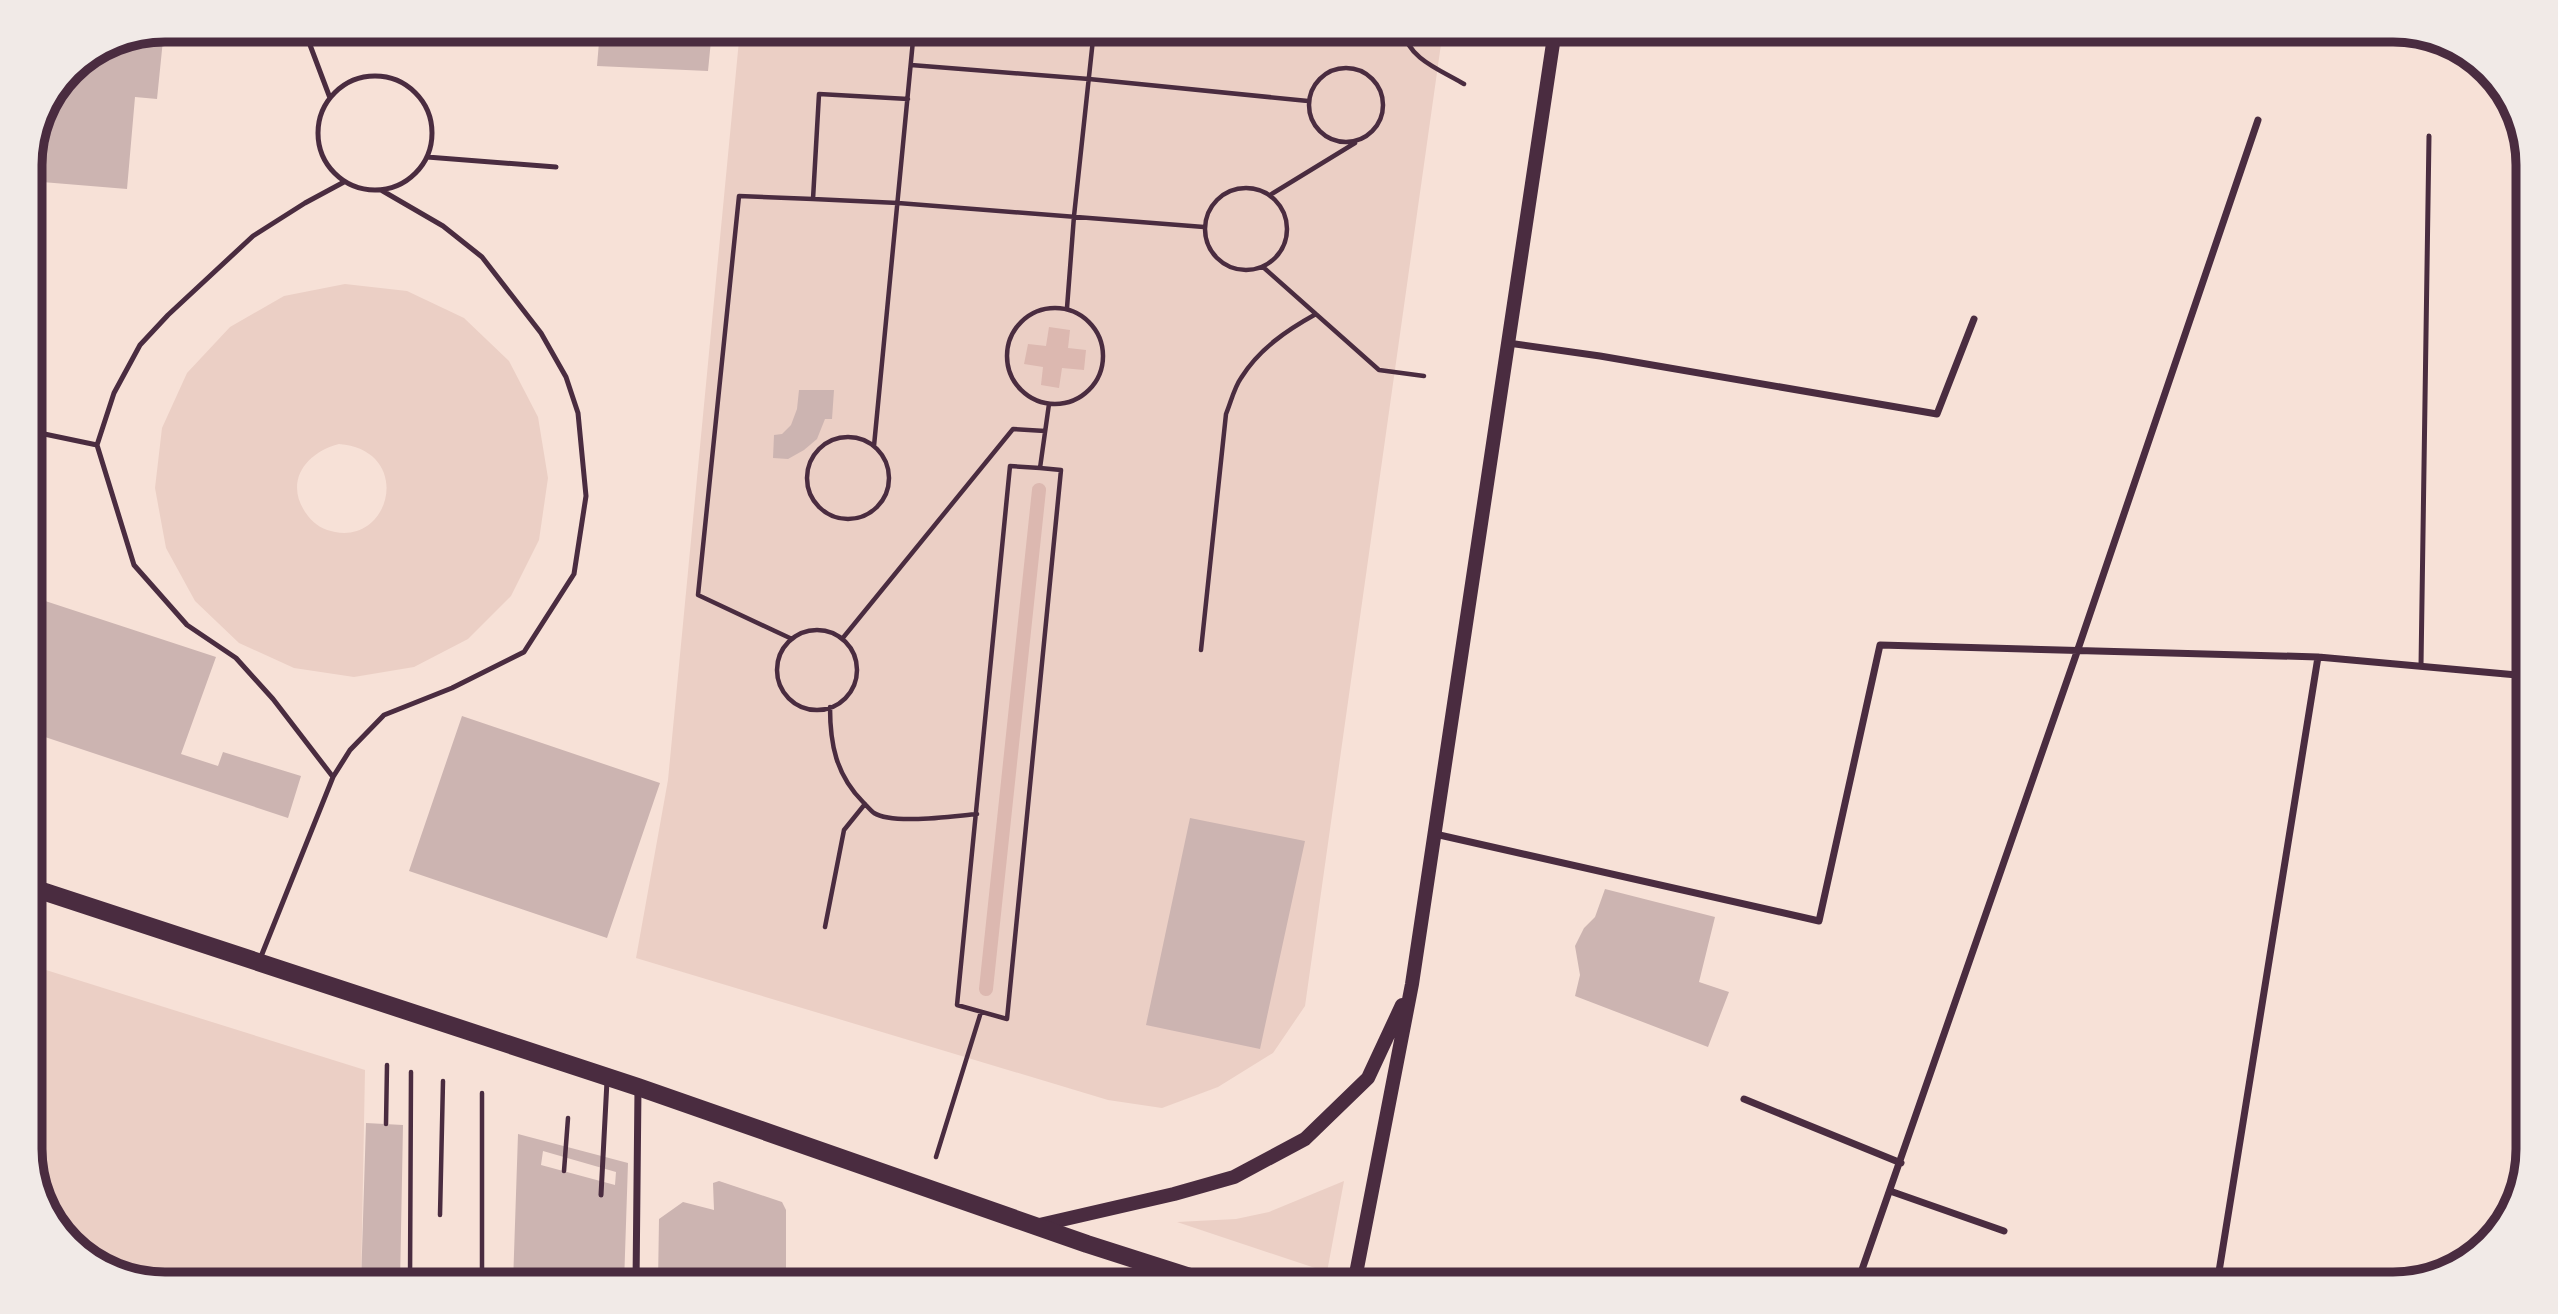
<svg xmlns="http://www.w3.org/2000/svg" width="2558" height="1314" font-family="Rubik,sans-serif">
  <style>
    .green { fill: #ebcfc5; fill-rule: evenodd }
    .water { fill: #dcb8b0 }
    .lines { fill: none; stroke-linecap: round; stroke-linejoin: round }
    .stream { stroke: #dcb8b0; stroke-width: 14 }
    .building { fill: #ccb4b1; fill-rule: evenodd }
    .path { stroke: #4a2c40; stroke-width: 4.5 }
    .service { stroke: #4a2c40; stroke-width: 5 }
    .minor { stroke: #4a2c40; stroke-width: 7 }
    .secondary { stroke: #4a2c40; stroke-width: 14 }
    .primary { stroke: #4a2c40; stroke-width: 18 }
    .rim { fill: none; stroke: #4a2c40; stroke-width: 9 }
  </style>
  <rect width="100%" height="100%" fill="#f7e1d7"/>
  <path class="green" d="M740,30H1443L1305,1006L1273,1053L1218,1087L1162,1108L1108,1100L636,958L668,780Z
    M345,284L407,291L464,318L509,361L538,417L548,478L539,540L511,596L468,639L414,667L354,677L294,668L239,643L195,601L166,548L155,488L162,428L187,373L230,327L284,296ZM339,444C413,450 392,543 335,532C324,530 315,525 308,516C283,484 304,453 339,444Z
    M30,965L365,1070L361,1284H165L105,1270L53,1224L30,1158Z
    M1344,1181L1327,1272L1177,1222L1236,1219L1269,1212Z"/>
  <path class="water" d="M1049,327L1070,330L1068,348L1086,350L1084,370L1062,368L1059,388L1041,385L1043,367L1024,364L1028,344L1046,346Z"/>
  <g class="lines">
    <path class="stream" d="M986,989L1039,490"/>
  </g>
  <path class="building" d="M164,30L157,99L135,97L127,189L42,182L49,98L70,69L114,40Z
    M465,30H540L539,38L465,33Z
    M600,30H712L708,71L597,66Z
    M799,390H834L832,419H825L817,439L804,450L788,459L773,458L774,435L782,434L791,425L797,409Z
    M30,596L216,657L181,754L218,766L223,752L301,776L288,818L30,732Z
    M462,716L660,783L607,938L409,871Z
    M1190,818L1305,841L1260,1049L1146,1025Z
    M1605,889L1715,917L1699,982L1729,992L1708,1047L1575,996L1580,975L1575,946L1584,928L1595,917Z
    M366,1123L403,1125L400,1284H361Z
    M518,1134L628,1163L624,1284H513ZM543,1151L616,1172L615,1185L541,1165Z
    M719,1181L782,1202L786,1210V1284H658L659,1219L683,1202L714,1210L713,1183Z"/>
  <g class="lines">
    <path class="path" d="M1403,30C1408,59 1441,70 1464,84
      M911,65L1089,79L1308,101
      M1309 105a37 37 0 1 1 74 0a37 37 0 1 1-74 0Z
      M908,99L819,94L813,199L898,203L1204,227
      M1205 229a41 41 0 1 1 82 0a41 41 0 1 1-82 0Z
      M1270,195L1355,143
      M1263,267L1379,370L1424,376
      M1007 356a48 48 0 1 1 96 0a48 48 0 1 1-96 0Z
      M1067,308L1074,216L1094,30
      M807 478a41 41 0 1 1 82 0a41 41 0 1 1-82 0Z
      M874,446L914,30
      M1040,468L1010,466L957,1005L1007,1019L1061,470L1040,468L1049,404
      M777 670a40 40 0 1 1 80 0a40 40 0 1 1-80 0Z
      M792,639L698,595L739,196L813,199
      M842,639L1013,429L1045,431
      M1201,650L1226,414C1231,402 1234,388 1241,378C1259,349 1287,330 1316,314
      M830,707C830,744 836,775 863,802C866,805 870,810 874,813C893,825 953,816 977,814
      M825,927L844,830L865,804
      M386,1124L387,1065
      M936,1157L981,1012
      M564,1171L568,1118
      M440,1215L443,1081
      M410,1284L411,1072
      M482,1284V1093"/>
    <path class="service" d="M242,30L307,37L330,98
      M318 133a57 57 0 1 1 114 0a57 57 0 1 1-114 0Z
      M427,157L556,167
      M30,431L97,445L134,565L187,625L236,658L273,699L333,777
      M97,445L114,393L140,345L168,315L253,236L305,203L344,182
      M2421,666L2429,136
      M260,959L333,777L350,750L384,715L452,688L524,652L574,574L586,496L578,413L566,377L541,333L482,257L443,226L381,190
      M601,1195L607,1081"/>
    <path class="minor" d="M1508,343L1600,356L1937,414L1974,319
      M1435,834L1819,921L1880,645L2318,657L2528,676
      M1744,1099L1901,1163
      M1890,1191L2004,1231
      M636,1284L638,1088
      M1857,1284L2077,652L2258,120
      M2217,1284L2318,657"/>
    <path class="secondary" d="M1035,1226L1174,1194L1234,1177L1305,1139L1368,1078L1402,1005
      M1354,1284L1412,984L1555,30"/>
    <path class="primary" d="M30,887L638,1087L1087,1244L1212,1284"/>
  </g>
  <path d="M0 0H2558V1314H0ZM165 42H2393A123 123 0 0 1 2516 165V1149A123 123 0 0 1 2393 1272H165A123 123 0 0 1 42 1149V165A123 123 0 0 1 165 42Z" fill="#f1eae7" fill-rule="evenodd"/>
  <path class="rim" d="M165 42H2393A123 123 0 0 1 2516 165V1149A123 123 0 0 1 2393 1272H165A123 123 0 0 1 42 1149V165A123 123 0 0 1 165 42Z"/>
</svg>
